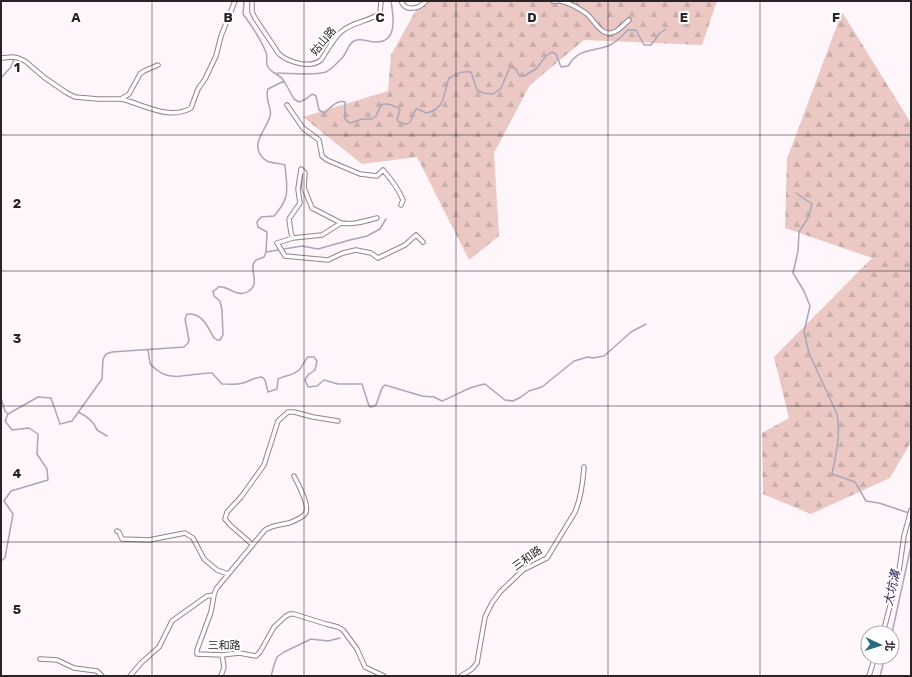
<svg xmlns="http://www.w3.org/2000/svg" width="912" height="677" font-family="Rubik,'Noto Sans TC',sans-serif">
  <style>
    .forest { fill: url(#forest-firs) }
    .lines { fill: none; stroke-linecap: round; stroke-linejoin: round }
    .stream { stroke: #a9a6ba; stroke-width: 1.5 }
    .minor-casing { stroke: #94828e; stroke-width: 5.5 }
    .minor { stroke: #fff; stroke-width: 3.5 }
    .grid { fill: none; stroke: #2a2328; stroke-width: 1; stroke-opacity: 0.55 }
    .labels { text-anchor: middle; stroke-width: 4; stroke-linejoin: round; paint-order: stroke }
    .street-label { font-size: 11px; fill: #2a2328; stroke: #fff }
    .water-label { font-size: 12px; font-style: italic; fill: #2b2055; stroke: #fff }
    .grid-label { font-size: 13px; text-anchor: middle; font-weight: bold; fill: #2a2328; stroke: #fff; stroke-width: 4; stroke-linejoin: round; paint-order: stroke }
  </style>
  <defs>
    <pattern id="forest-firs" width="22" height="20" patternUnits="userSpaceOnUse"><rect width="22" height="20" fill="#ebc8c3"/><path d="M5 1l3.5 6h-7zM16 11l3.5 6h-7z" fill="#caaca8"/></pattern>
  </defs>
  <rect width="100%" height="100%" fill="#fef6fb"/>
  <path class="forest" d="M421,1H717L702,45L584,40L530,85L494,153L499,236L469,260L417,157L362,164L303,117L388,91L391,55Z
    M842,12L911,123V442L890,478L811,514L763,494L762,433L789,418L774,357L872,258L785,228L787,159Z"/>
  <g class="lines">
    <path class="stream" d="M244,2L243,14C252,26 260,38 266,52C268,57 265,63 268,67C272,74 280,74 284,81
      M274,73C288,73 314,76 326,72C331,70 338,62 342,58C347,53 348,44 354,41C361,37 368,42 375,42C399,43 393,15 391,1
      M1,78L11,67L14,59
      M796,193L812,204L808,218L799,232L798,251L793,273L804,291L810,306L804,332L809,353L837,414C841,433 836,455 832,474L855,482L866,501L879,503L909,513
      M266,252L302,246L318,249L350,240L367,236L380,229L386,219
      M148,350C149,354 149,359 150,363C151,366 155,368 157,370C172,383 195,372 212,373L222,384C229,384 236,385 243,383C250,381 255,377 262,377L265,380L268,392L277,389L278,379C285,375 293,376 299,370C303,366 304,361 308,357H314L317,361L315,370L308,375L305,380L308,387L317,386L324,380L338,384H362L369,406L371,407L376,405L382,388L385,385L422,396L434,397L442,401C457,395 469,386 485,384L505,400L513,401L521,397L529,391L542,387L574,361L588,357L593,358L604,356L631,332L646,324
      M1,398L5,411L8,414
      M78,412C87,416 94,421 97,430L107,436
      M1,561L5,558L13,514L4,501L11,491L48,480L47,469L37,454L38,434L29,428L12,430L5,421L8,414L38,397L51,398L60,424L72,421L102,379L103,359L106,354L112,352L184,347L188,343L189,340L185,319L187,314C203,313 207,326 214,338L217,340H220L223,335L222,310L220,301L214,296L213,291C214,291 218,288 218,287C228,285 237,299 249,291C261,283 248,268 255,261C257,259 262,258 264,257L266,252L267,232L258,227L257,222L261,217L274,216C291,197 287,189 285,165C281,163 275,164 270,162C268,162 264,159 262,157C250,143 267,129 270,116C273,108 264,101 268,89L284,81L294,99L299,102L306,99L312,94L316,96L319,110L324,113C331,108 337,99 345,102V119L348,122L351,123L362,119H372L376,116L381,105C388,102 394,106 400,109L397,120L400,123L407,124L410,122L416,109H418L426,113C446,109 443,94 449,78C456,74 462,71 471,72L477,90L483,93L493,94L501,88L510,67L515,68L519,75L524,76L536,69L546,56L552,52L556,54L561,67L568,66C579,48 591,52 608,46C616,43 622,36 628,30H636L644,45H651L660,33L666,29
      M892,633L911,546
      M271,676L275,662L277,657L284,652L311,639L328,641L340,638
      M880,676L885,657"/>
    <g class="minor-casing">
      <path id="minor" d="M252,1V12L255,18L279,54C288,62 310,69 321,60C327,51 333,39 341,32C351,22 369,22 380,13L381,1
        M401,1C406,13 420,8 426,1
        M553,1H558
        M561,1C570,3 580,9 587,14C594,20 602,38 614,32C620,30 625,23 629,20
        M1,58L13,57L18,58L25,61L45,78L67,93L75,97L98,99H121L129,94L140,74L144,71L158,65
        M121,99C143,104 169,121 191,108L198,89L205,79L216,56L221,36L235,1
        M287,105L303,128L319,140L322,156L327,160L360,174L377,176L383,170C392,180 398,188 403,200L401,205
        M341,223L322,235L293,238L277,243L285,256L328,260L343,253L356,250L371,253L378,258L405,245L416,235L423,242
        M293,238L291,233L289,219L300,203L298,189L301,169L305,173L304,188L312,208L341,223C354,225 365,221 377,218
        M294,476C298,484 311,507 305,514C302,518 294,521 289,523C280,525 273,525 265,530L216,589L214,595L211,612L197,650V654L222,655L239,653L256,656L260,652L274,627L286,616L290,614H294L326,624L338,627L343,630L357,649L365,667L384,676
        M117,531L119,532L122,539L149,540L185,533L193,538L204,559L217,570L228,574
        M253,545L230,525L225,519L227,512L241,497L264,465L278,421L288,412H294L313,417L338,421
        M883,633L899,571L904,536L911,510
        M40,659L57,660L74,668L97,671L102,676
        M130,676L141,663L159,647L172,621L207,596L214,595
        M221,676L224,667L222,655
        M461,676L472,669L477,663L485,617L492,603L500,592L523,570L547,558L575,512C581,498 583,482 584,467
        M869,676L875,657"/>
    </g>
    <use href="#minor" class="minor"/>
  </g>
  <path class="grid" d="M152,1V676M304,1V676M456,1V676M608,1V676M760,1V676M1,135H911M1,271H911M1,406H911M1,542H911"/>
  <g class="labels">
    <g class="street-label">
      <text transform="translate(323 41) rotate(-50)" y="4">姑山路</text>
      <text transform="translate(527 558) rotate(-35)" y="4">三和路</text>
      <text x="224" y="649">三和路</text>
    </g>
    <g class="water-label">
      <text transform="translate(892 588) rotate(-77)" y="4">大坑溝</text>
    </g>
  </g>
  <g class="grid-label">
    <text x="76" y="22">A</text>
    <text x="228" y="22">B</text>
    <text x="380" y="22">C</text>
    <text x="532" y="22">D</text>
    <text x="684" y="22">E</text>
    <text x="836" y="22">F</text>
    <text x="17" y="72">1</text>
    <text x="17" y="208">2</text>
    <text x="17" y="343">3</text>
    <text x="17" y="478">4</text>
    <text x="17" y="614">5</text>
  </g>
  <rect width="912" height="677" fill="none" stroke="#2a2328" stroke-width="4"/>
  <g transform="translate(880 645) rotate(94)"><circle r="19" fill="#ffffff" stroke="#aaa7a9"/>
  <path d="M0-3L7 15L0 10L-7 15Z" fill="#276c7c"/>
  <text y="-6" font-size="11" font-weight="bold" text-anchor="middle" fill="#2a2328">北</text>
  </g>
</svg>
